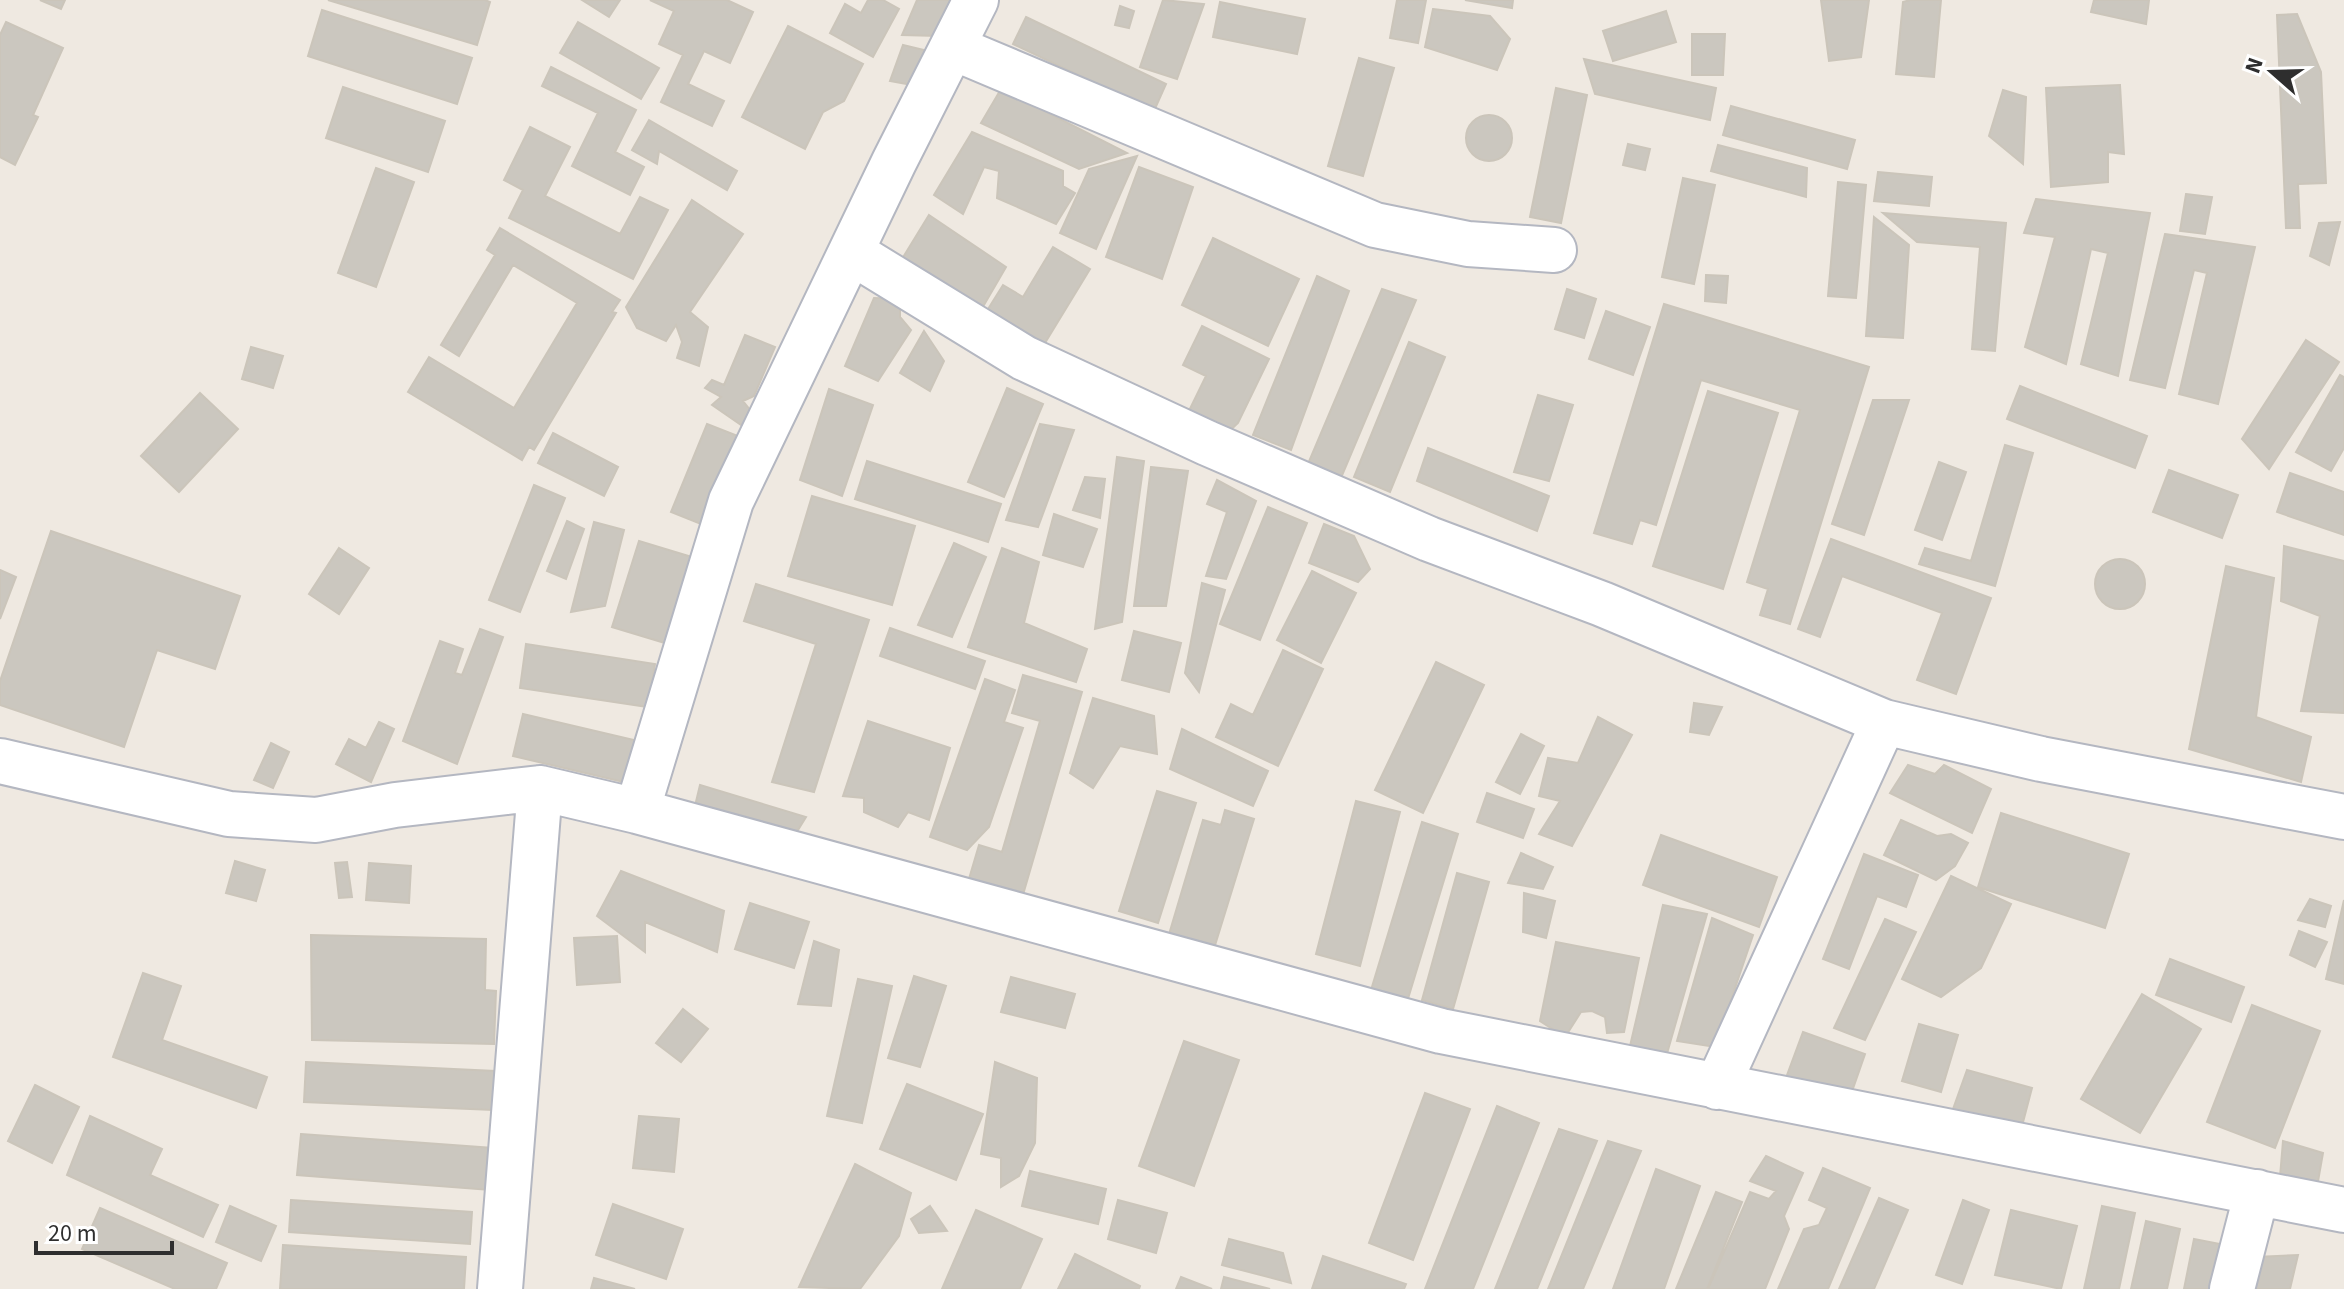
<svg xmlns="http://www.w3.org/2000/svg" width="2344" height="1289" font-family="'Source Sans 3',sans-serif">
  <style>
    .building { fill: #cbc7bf; stroke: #cbc5ba; stroke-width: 2 }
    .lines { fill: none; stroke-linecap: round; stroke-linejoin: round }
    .street-casing { stroke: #b4b7c1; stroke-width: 48 }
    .street { stroke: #fff; stroke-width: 44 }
  </style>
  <rect width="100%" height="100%" fill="#efe9e1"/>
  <path class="building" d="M40,0H65L61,9Z
    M328,0H485L490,2L477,45Z
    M582,0H620L609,17Z
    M650,0H727L753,12L730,63L704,51L688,84L724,101L712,126L661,102L683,55L659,44L674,11Z
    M868,0H883L899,9L873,57L830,33L845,4L861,13Z
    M917,0H955L939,36L902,35Z
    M1163,0L1204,4L1177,79L1140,67Z
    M1397,0H1426L1418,43L1390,38Z
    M1465,0H1513L1512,8Z
    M1821,0H1869L1861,57L1829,61Z
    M1910,0H1941L1934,77L1896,74L1903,2Z
    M2094,0H2149L2146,24L2091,12Z
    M1220,2L1305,19L1297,54L1213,37Z
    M1120,6L1134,11L1129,28L1115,25Z
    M1433,9L1490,16L1510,39L1497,70L1425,47Z
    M322,10L472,58L457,104L308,56Z
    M1666,11L1676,42L1613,61L1603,31Z
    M2297,14L2321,72L2326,183L2298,184L2300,228H2286L2277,15Z
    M1026,17L1166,84L1154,111L1013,44Z
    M6,22L63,48L33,115L38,117L15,165L0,157V35Z
    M578,22L659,68L641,99L560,53Z
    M788,26L863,64L844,101L823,112L805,149L742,117Z
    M1692,34H1725L1723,75H1692Z
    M903,45L932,52L918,86L890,81Z
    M1359,58L1394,68L1363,176L1328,166Z
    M1584,59L1716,88L1710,120L1595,94Z
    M551,67L636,110L615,152L644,167L630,195L572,166L598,113L542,86Z
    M2120,85L2124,154L2108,152V182L2051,187L2046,88Z
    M343,87L445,121L428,172L326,138Z
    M1556,88L1587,95L1561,223L1530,217Z
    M1001,89L1127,153L1079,169L981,123Z
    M2003,90L2026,97L2023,164L1989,136Z
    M1731,106L1855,140L1847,169L1723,135Z
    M1466 138a23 23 0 1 1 46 0a23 23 0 1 1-46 0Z
    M649,120L737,171L727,190L659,151L657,164L632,150Z
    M530,127L570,147L545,196L620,234L640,197L668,210L633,279L509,218L523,190L504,180Z
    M972,132L1063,171V186L1075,193L1056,224L997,198L999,171L984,167L963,214L934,195Z
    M1628,144L1650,149L1645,170L1623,165Z
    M1718,145L1807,168L1806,197L1711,171Z
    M1137,156L1096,249L1060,233L1089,169Z
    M1139,167L1193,187L1162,279L1106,257Z
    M376,168L414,182L376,287L338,273Z
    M1878,172L1932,177L1929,206L1874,201Z
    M1683,178L1715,185L1694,284L1662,277Z
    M1838,182L1866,185L1856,298L1828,296Z
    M2186,194L2212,197L2205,234L2180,231Z
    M2036,199L2150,213L2118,376L2081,364L2108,253L2091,249L2066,364L2025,347L2055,237L2024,233Z
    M692,200L743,234L690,312L708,327L699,366L677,358L682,342L676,325L666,341L637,328L626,307Z
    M1883,213L2006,223L1995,351L1972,349L1980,247L1917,242Z
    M929,215L1006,267L981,310L902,259Z
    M1874,217L1909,245L1903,338L1866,336Z
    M2340,222L2329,265L2310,256L2319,223Z
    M500,228L620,300L612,312L616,313L534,450L529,447L522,460L408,392L429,357L514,408L577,303L513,265L459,356L441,345L495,255L487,250Z
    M2165,234L2255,247L2218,404L2179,394L2207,273L2194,270L2165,388L2130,380Z
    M1213,238L1299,279L1268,346L1182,305Z
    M1053,247L1090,269L1042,348L985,314L1003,285L1023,297Z
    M1706,275L1728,276L1726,303L1705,301Z
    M1317,276L1349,291L1291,450L1253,435Z
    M1382,289L1416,300L1338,485L1305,471Z
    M1567,289L1596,299L1584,338L1555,329Z
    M874,298L900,299V317L911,330L878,381L845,366Z
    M1664,304L1869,367L1790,624L1760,615L1768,589L1747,582L1800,410L1701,380L1656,525L1640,520L1632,544L1594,533Z
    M1606,311L1650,327L1633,375L1589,359Z
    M1202,326L1269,359L1238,423L1221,439L1184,421L1206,376L1183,365Z
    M924,331L944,361L930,391L900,373Z
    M745,335L775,347L754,396L743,401L755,416L747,429L712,405L721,397L705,388L712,380L724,385Z
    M2306,340L2339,362L2269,469L2242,439Z
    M1409,342L1445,357L1390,492L1354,477Z
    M251,347L283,356L273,388L242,379Z
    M2340,375L2344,377V448L2331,471L2296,452Z
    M2020,386L2147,436L2135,468L2007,419Z
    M1007,388L1043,404L1004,497L968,482Z
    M829,389L873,405L842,496L800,480Z
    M1708,391L1778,413L1723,589L1653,566Z
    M200,393L238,429L179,492L141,456Z
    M1538,395L1573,405L1549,481L1514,472Z
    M1873,400H1909L1864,535L1832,524Z
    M707,424L743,438L706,526L671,512Z
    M1040,424L1074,430L1038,527L1006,520Z
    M553,433L618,467L604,496L538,463Z
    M2005,445L2033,453L1995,586L1919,564L1925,548L1971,561Z
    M1428,448L1549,496L1537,531L1417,481Z
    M1117,457L1144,461L1122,622L1095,629Z
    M867,461L1001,504L988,542L855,499Z
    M1939,462L1966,472L1942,540L1915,530Z
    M1151,467L1188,471L1166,606H1134Z
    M2169,470L2238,495L2222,538L2153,512Z
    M2290,473L2344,492V535L2277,512Z
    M1085,477L1105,479L1100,518L1073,510Z
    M1217,480L1256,501L1226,579L1206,576L1227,512L1207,504Z
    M534,485L565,498L520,612L489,600Z
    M812,496L915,526L892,605L788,576Z
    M1268,507L1307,523L1260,640L1220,624Z
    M1054,514L1097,529L1083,567L1043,555Z
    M567,521L584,529L566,579L547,571Z
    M594,522L624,530L605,606L571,612Z
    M1324,524L1354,536L1370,569L1358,582L1309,563Z
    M51,531L240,596L215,669L157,650L124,747L0,705V681Z
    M1831,539L1991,598L1956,694L1917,680L1942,613L1842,576L1820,637L1798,629Z
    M639,541L695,558L668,644L612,627Z
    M954,543L986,557L952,637L918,625Z
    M2284,546L2344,561V713L2301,711L2320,616L2281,601Z
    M339,548L369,568L339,614L309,594Z
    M1002,548L1039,562L1024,623L1087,649L1076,682L968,647Z
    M2095 584a25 25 0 1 1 50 0a25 25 0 1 1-50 0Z
    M2226,566L2274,578L2256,717L2311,737L2301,782L2189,749Z
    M0,570L16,577L0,619Z
    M1312,571L1356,593L1321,663L1277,640Z
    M1202,583L1225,590L1199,692L1185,673Z
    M756,584L869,620L814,792L772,782L816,644L744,621Z
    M890,628L985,661L975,689L880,656Z
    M480,629L503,637L457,764L403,741L440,641L463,649L455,673L462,675Z
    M1134,631L1181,643L1169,692L1122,680Z
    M526,644L655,664L648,707L520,688Z
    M1283,650L1323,669L1278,766L1216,737L1231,704L1253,715Z
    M1436,662L1484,685L1423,813L1375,790Z
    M1023,675L1082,692L1020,905L966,889L979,845L1002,852L1040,721L1012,713Z
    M985,679L1015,690L1004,722L1023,728L989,827L967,850L930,837Z
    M1093,698L1154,716L1157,754L1120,746L1093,788L1070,773Z
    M1694,703L1722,707L1709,735L1690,732Z
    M523,714L638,741L628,783L513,756Z
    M1598,717L1632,735L1572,846L1539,834L1560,801L1539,796L1548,758L1578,763Z
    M868,721L950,748L929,820L908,812L898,827L864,812V798L843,796Z
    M379,722L394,729L371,782L336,764L349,739L366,748Z
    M1182,729L1268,771L1253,806L1170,769Z
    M1521,734L1544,746L1520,794L1496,782Z
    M271,743L289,752L273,788L254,780Z
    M1908,765L1935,774L1944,765L1991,789L1972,833L1890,793Z
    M700,785L806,817L793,838L694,810Z
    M1157,791L1196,803L1158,923L1119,911Z
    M1487,793L1534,809L1523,838L1477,822Z
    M1356,801L1400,812L1360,966L1316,954Z
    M1225,810L1254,819L1212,955L1167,941L1203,820L1221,825Z
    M2001,813L2129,854L2105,928L1978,887Z
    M1901,820L1937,836L1951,834L1968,843L1955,866L1936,880L1884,855Z
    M1422,822L1458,834L1407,1002L1371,990Z
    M1661,835L1777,877L1759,927L1643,885Z
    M1521,853L1553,867L1543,889L1508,883Z
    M1864,854L1918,875L1906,907L1877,896L1849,969L1823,959Z
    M235,861L265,870L256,901L226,893Z
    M347,862L352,897L339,898L335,863Z
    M369,863L411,866L409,903L366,900Z
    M621,871L724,911L717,952L645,922V952L597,916Z
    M1457,873L1489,882L1453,1009L1422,1000Z
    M1951,876L2011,904L1981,968L1941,997L1902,979Z
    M1524,893L1555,901L1546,938L1523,932Z
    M2310,899L2331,906L2325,927L2298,920Z
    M2344,900V984L2326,979Z
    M750,903L809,922L794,968L735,949Z
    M1663,905L1707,914L1666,1057L1630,1046Z
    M1712,918L1753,935L1715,1047L1677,1041Z
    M1885,919L1916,932L1865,1040L1834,1028Z
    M2299,931L2327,942L2315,967L2290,955Z
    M311,935L486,939L485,990L496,991L494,1044L312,1040Z
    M617,936L620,982L577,985L574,938Z
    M814,941L839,950L831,1006L798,1004Z
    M1556,942L1639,958L1624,1032L1607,1033L1605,1017L1592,1011L1581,1012L1565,1037L1540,1021Z
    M2170,959L2244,987L2231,1022L2156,995Z
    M143,973L181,986L162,1040L267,1077L256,1108L113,1057Z
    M914,976L946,986L920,1067L888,1058Z
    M1011,977L1075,994L1065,1028L1001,1012Z
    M858,979L892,986L862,1123L827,1116Z
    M2142,994L2201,1029L2140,1133L2081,1099Z
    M2252,1005L2320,1031L2275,1148L2207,1122Z
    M683,1009L708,1029L681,1062L656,1043Z
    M1919,1024L1958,1035L1941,1092L1902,1081Z
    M1803,1032L1865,1054L1849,1100L1786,1078Z
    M1184,1041L1239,1060L1194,1186L1139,1166Z
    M306,1062L495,1071L493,1110L304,1102Z
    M995,1062L1037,1078L1035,1143L1019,1176L1001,1187V1158L981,1154Z
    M1967,1070L2032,1088L2022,1126L1952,1112Z
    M907,1084L983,1114L956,1180L880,1149Z
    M35,1085L79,1107L52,1163L8,1141Z
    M1425,1093L1470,1109L1413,1260L1369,1243Z
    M1497,1106L1539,1123L1473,1289H1425Z
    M90,1116L162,1149L150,1175L218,1205L203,1237L67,1175Z
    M639,1116L679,1119L674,1172L633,1168Z
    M1559,1129L1597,1141L1537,1289H1495Z
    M301,1134L493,1148L490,1190L297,1175Z
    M1608,1141L1641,1151L1583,1289H1548Z
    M2283,1141L2323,1153L2317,1187L2280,1177Z
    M1766,1156L1803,1173L1784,1216L1789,1229L1765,1289H1708L1750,1192L1769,1199L1776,1191L1750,1181Z
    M855,1164L911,1193L899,1236L860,1289L799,1287Z
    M1823,1168L1870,1188L1828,1289H1778L1804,1229L1819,1225L1827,1208L1809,1200Z
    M1656,1169L1700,1186L1664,1289H1613Z
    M1030,1171L1106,1189L1098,1224L1022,1206Z
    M1716,1192L1742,1202L1707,1289H1676Z
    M1879,1198L1908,1210L1874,1289H1839Z
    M291,1200L472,1212L470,1244L289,1232Z
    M1118,1200L1167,1213L1156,1253L1108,1239Z
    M1963,1200L1989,1210L1962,1284L1936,1275Z
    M613,1204L683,1229L666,1279L596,1255Z
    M230,1206L276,1226L261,1261L216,1242Z
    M930,1206L947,1231L919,1233L911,1219Z
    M2102,1206L2135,1213L2119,1289H2084Z
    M100,1208L227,1263L216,1289H175L82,1249Z
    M976,1210L1042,1239L1020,1289H942Z
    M2011,1210L2077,1226L2061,1289L1995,1275Z
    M2146,1221L2180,1229L2167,1289H2131Z
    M1229,1239L1283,1253L1291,1283L1222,1265Z
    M2194,1239L2220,1244L2211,1289H2184Z
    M283,1245L466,1257L464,1289H280Z
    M1075,1254L1140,1286L1139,1289H1058Z
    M2298,1255L2290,1289H2248L2256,1257Z
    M1323,1256L1406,1284L1404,1289H1312Z
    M1181,1277L1212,1289H1176Z
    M1224,1277L1270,1289H1221Z
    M594,1278L635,1289H591Z"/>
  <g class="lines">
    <g class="street-casing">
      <path id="street" d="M954,48L1375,225L1468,244L1554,250
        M851,252L1024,358L1207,443L1429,539L1602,604L1884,722L2041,759L2344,817
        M0,761L229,814L316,820L395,805L540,788L637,811L1441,1031L2344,1210
        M637,811L731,501L894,162L976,0
        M1717,1087L1884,722
        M500,1289L540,788
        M2232,1289L2257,1192"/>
    </g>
    <use href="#street" class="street"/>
  </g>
  <g transform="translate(2272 72) rotate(290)" stroke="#ffffff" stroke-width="6" paint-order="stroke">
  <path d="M0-6L14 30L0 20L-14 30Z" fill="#2e2e2e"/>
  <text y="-12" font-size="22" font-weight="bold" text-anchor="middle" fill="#2e2e2e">N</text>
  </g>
  <path d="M36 1241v12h136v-12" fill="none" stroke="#2e2e2e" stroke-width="4"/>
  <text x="48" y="1241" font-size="24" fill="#2e2e2e" stroke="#ffffff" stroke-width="6" paint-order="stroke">20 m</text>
</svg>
